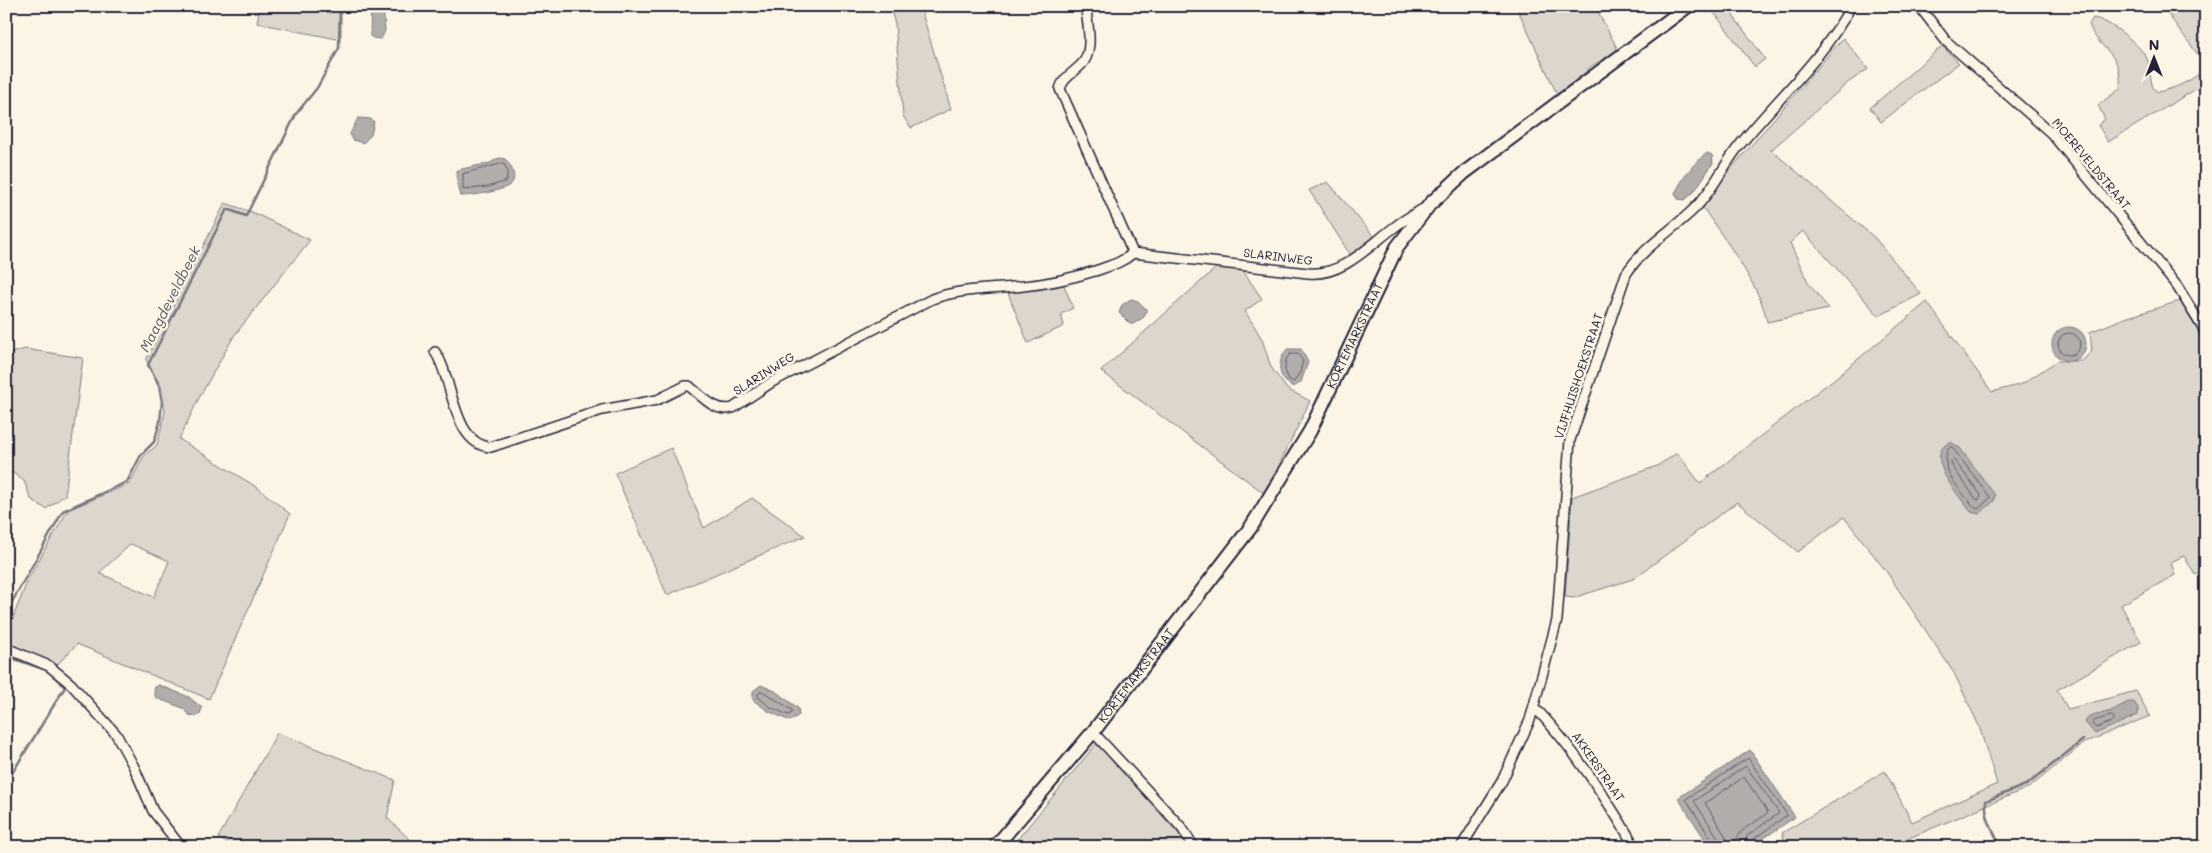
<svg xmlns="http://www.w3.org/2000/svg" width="2212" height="853" font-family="Mali,sans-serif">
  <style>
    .green { fill: #dcd6cc; stroke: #7f7c84; fill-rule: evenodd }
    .water { fill: #b2adab; stroke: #78757e }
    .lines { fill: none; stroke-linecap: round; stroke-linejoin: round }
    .shore { stroke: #5c5a68; stroke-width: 1 }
    .stream { stroke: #78757e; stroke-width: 2.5 }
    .street-casing { stroke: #22223b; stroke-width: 12 }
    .secondary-casing { stroke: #22223b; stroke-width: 16 }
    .street { stroke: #fcf5e5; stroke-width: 9 }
    .secondary { stroke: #fcf5e5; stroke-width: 12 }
    .labels { text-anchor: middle; stroke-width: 5; stroke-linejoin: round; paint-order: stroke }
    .street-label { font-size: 12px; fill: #22223b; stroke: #fcf5e5 }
    .water-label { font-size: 14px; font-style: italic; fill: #545362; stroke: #fcf5e5 }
  </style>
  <rect width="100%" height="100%" fill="#fcf5e5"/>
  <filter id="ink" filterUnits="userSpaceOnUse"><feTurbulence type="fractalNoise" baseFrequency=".02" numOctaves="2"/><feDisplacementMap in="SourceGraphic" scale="10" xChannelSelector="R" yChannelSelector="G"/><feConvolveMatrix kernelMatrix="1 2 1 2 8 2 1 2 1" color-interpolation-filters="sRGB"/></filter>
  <g filter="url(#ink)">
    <path class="green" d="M260,6H273L294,10L295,6H341V36L337,39L257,23Z
      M890,6H920L951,109L911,128L903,116L895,24Z
      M1516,6H1595L1618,50L1590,67L1574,84L1557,94Z
      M1709,6H1726L1765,59L1755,67Z
      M2162,6H2193L2206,19V83L2108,142L2098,125L2105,119L2098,105L2120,89C2123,50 2099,53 2089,24L2093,18C2108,19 2143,46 2148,61C2150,69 2150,79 2153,88L2158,92C2176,88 2189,82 2203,71L2201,59Z
      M1843,38L1868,69L1849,82L1771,150L1875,238L1921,294L1879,316L1803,231L1790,243L1809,284L1829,309L1767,322C1762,288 1723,237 1703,208L1707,197Z
      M1942,46L1959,63L1881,122L1870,108Z
      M1328,182L1376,239L1351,256L1309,190Z
      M225,203L252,212L310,240L234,336L199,398L179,439L258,488L290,514L209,699L77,644L57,665L6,642V635L29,577L68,510L129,484L144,456L157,445L165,412L161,386L146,360ZM131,544L169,561L154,597L99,573Z
      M1218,266L1242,269L1262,299L1245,311L1262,339L1271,367L1287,389L1310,401L1265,494L1101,371Z
      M1064,285L1073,308L1061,314L1064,326L1028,343L1007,291Z
      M2180,301L2206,344V570L2195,575L2184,556L2171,562L2175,575L2121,605L2141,642L2057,690L2068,709L2136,691L2150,716L2084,743L2030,787L1888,847H1787L1782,833L1885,771L1912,822L1997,784L1979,726L1954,673L1886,571L1844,517L1798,552L1737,502L1633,579L1573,598L1565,597L1572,497L1657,466L1677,453L1700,483L1834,379L1927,302L1992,392L2022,384L2057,361H2082L2092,351L2090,332L2125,318Z
      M25,349L83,358L65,495L46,509L31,499L24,481L6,468V406L10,378H6V354Z
      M671,448L704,528L752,498L805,536L667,595L615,473Z
      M277,733L395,780L387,818L418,847H333L321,843L318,847H234L218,838Z
      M1097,743L1187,843L1186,847H1011Z"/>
    <path class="water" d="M371,6H383L385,31L381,39L373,38L370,36Z
      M358,118L371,119L374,122L371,135L363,143L353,140L350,134Z
      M1707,153L1712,155L1713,163L1694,192L1685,200L1678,199L1675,193C1683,178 1693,163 1707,153Z
      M499,158L505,159C510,164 518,177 511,184C504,191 471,196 461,196L457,182V170L490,163Z
      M1131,299L1138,301L1147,310L1144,317L1133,324H1130L1119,313L1122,305Z
      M2052 344a17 17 0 1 1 34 0a17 17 0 1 1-34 0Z
      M1287,349H1301L1308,362L1301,382L1294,387C1277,380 1276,362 1287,349Z
      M1951,442L1960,448L1995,495L1994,501L1979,514L1971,512C1961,498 1920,454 1951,442Z
      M159,685L189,697L202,708L200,714L197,716L189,715L183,708L156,698L154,691L155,687Z
      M761,685L775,691L798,708L799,715L790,721L768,711L753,700V691Z
      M2128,702H2134L2138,708V715L2095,734L2085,722L2089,717L2111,711Z
      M1750,750L1795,817L1751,847H1710L1678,798Z"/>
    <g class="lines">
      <path class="shore" d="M500,164H504L507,170V181L487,187L463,190V174Z
        M2058 344a11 11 0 1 1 22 0a11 11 0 1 1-22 0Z
        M1290,354H1298L1303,361L1300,372L1294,382L1288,379C1284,370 1283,361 1290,354Z
        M1952,447L1990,497L1989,499L1978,509L1975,508C1963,493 1936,468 1949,448Z
        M1954,460L1981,495L1979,500L1976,499L1953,467L1951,462Z
        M762,691L792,710V713L788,715L770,707L758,697V694Z
        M2112,716L2114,718V721L2096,728L2092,724L2094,721Z
        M1714,847L1713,842L1686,799L1748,758L1787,815L1751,841L1749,847
        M1720,847L1719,839L1694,801L1746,766L1779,813L1747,836L1743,847
        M1728,847L1726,837L1705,803L1744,777L1768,812C1757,824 1736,827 1735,847"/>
      <path class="stream" d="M6,621L12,602L63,511L127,482L141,455L154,442L160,422L162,402L159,385L148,365L227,209L246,216L296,114L317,88L339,48L340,6
        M6,656L49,671L65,687L6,783
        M2001,847C1994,832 1984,818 1986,801L2028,784L2083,740"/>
      <g class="street-casing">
        <path id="street" d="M1919,6L1946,41L2051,133L2177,286L2206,333
          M1086,10C1088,26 1094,53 1081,65C1073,73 1063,78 1060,89L1133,253
          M435,352C453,376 452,445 491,447L602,410L657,400L685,386H689C702,396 715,413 733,408L772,382L932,299C962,288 992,290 1023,286C1047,284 1072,278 1095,271C1109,266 1122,263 1133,253L1308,273C1342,277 1371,244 1396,226C1405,219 1414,214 1423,209
          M6,648L49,666L71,684L116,734L134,767L153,811L181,847
          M1533,709L1540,713C1577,753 1607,799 1635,847
          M1093,732L1182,828L1192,844V847
          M1461,847L1502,781L1530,720L1557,620L1570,440L1626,274C1644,246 1672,231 1695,208C1713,190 1723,166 1739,146C1776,100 1823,59 1851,6"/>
      </g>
      <g class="secondary-casing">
        <g id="secondary">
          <path id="s1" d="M995,847L1093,732L1251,527L1310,431L1397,247L1430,204L1464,173L1688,6"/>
        </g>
      </g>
      <use href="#street" class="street"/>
      <use href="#secondary" class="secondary"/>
    </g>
  </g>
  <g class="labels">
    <g class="street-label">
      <text transform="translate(2091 164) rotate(50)" y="4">MOEREVELDSTRAAT</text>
      <text transform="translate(1278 257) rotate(7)" y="4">SLARINWEG</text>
      <text dy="4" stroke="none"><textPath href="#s1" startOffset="628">KORTEMARKSTRAAT</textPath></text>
      <text transform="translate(764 374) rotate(-32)" y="4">SLARINWEG</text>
      <text transform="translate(1579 376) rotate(-72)" y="4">VIJFHUISHOEKSTRAAT</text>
      <text dy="4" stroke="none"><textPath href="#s1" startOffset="222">KORTEMARKSTRAAT</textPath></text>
      <text transform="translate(1598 767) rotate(55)" y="4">AKKERSTRAAT</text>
    </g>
    <g class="water-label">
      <text transform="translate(170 299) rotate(-63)" y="5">Maagdeveldbeek</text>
    </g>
  </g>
  <rect width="2212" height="853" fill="none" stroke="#fcf5e5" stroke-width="25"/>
  <rect x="12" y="12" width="2187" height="828" fill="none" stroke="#22223b" stroke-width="2" filter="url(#ink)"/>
  <g transform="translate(2154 58)" stroke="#fcf5e5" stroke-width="4" paint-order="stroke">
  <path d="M0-4L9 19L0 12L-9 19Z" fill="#22223b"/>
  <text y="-8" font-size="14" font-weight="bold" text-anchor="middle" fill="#22223b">N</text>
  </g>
</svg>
